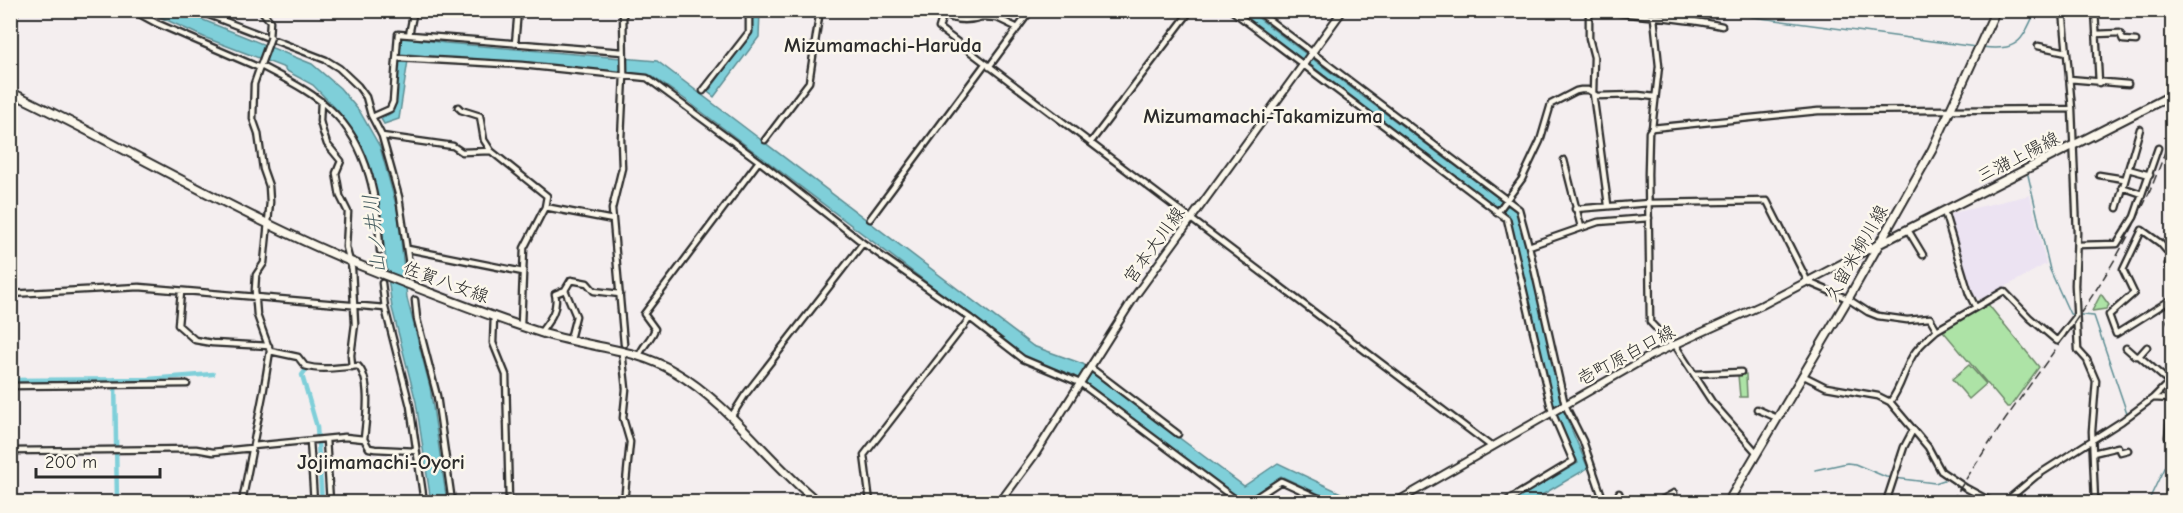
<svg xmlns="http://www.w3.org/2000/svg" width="2183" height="513" font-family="'Comic Neue','Klee One',sans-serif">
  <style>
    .built { fill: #ece3f2 }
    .green { fill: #ade3a6; stroke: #6c8768; stroke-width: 1.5 }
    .water { fill: #7fcfd9; stroke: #5d8d93; stroke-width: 1.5 }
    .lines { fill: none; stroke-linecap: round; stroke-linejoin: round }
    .stream { stroke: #5d8d93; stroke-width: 1.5 }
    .canal { stroke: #7fcfd9; stroke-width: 4.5 }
    .minor-casing { stroke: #2b2b2b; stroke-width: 9 }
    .secondary-casing { stroke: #2b2b2b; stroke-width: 10 }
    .primary-casing { stroke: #2b2b2b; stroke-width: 11 }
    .minor { stroke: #fbf7ec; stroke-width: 4.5 }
    .secondary { stroke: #fbf7ec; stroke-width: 6 }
    .primary { stroke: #fbf7ec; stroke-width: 7 }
    .rail { stroke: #2b2b2b; stroke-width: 1.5; stroke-dasharray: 9 4.5; stroke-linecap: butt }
    .minor-bridge-casing { stroke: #2b2b2b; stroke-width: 9; stroke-linecap: butt }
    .minor-bridge { stroke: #fbf7ec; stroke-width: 4.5 }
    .labels { text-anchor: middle; stroke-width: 5; stroke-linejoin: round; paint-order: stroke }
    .street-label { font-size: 18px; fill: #2b2b2b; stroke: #fbf7ec }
    .water-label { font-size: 20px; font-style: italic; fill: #445c5f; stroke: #fbf7ec }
    .quarter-label { font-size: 21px; font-weight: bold; fill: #2b2b2b; stroke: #fbf7ec }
  </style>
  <rect width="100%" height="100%" fill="#f4eeef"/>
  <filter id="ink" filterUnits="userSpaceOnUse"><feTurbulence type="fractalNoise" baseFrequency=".0167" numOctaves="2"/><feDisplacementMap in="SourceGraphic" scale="12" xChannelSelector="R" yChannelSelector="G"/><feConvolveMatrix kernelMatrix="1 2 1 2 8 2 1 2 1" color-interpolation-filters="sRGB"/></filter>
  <g filter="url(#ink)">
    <path class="built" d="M2030,195L2046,264L1982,300L1975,297L1971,293L1949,217L1953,213Z"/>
    <path class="green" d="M2101,294L2109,305L2106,309L2092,311Z
      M1987,303L2039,367L2010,407H2007L1943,331Z
      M1969,365L1986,384L1969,399L1952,379Z
      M1746,374L1747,397H1740L1738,375Z"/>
    <path class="water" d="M147,11H181L312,64L340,88L360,112L380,147L398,212L407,298L430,387L447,502H431L416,402L392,308L379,206L368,165L352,132L338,111L313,85L285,70V68L206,38Z
      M751,11H760L759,37L714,97L708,92L750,34Z
      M1235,11H1249L1518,213L1561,397V405L1588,468L1530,502H1511L1578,463L1557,417L1555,406L1552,401L1510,218L1309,64L1296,57Z
      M402,37L445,43L657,61L1033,346L1083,364L1103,381L1244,486L1278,463L1341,493L1344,502H1331L1330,499L1281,476L1243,502L1074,376L1025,357L686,100L650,75L463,60L409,54L399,119L384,124L381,119L391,113Z"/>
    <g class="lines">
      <path class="stream" d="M1728,10L1753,17L1976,47
        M1981,47C2018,51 2021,43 2036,10
        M2028,175L2050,270L2070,314L2094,316L2127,413
        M1815,470L1847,463L1855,464L1886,477L1935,483L1944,480
        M2148,502L2172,451"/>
      <path class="canal" d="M305,371L302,375L317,427L322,502
        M115,379L117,502
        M10,380L149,379L213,374"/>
      <g class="minor-casing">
        <path id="minor" d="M132,10L156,23L260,68
          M196,10L326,60L339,68L358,86L366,97L371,115L382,136L399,197L411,278
          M261,10L270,21L269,39
          M623,10L624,75L621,139L622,168L612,209L624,344
          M938,10C951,21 966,22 982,17L983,10
          M1231,10L1507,219L1552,412L1573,461L1505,502
          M1256,10L1519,209L1529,246L1565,405L1583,441L1604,502
          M1589,10V38L1594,57L1593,93L1608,205
          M1600,10C1641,17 1682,17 1722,26
          M2063,10L2072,109L2077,233L2075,285L2078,350L2087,360L2096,381L2092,431L2095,502
          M2095,10L2099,83
          M943,15L939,28L1492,447
          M982,17L997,18L1018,28
          M1654,18L1659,66L1652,128L1649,132L1648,174L1650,322L1670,343L1675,345L1712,402L1757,453
          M10,20L17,10
          M2096,34L2120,33L2123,40L2136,41
          M409,35L414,10
          M515,44L518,10
          M2038,46L2067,52
          M398,58L522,65L647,78L759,161L863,243L970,318L1023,359L1080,383L1239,502
          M261,66C285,79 311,91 331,110C369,145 378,202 380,251
          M989,67L1031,10
          M2069,79L2128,84
          M703,91L749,32V10
          M321,101L320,121L323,132L327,144L341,161L336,173L340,196L348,212L346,247L352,269L355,324L351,355L352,367
          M458,107L461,110L480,116L484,140L491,151L547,196L545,207L524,248L521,325
          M372,117L390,109L393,102L398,34L623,52
          M1652,128L1818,111L2072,109
          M382,136L453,146L462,152L491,151
          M765,140L809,82L820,10
          M1091,142L1191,10
          M1564,160L1581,227
          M2128,169L2150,175
          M2099,175L2124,179
          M2122,187L2142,194
          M545,207L613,220
          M2117,208L2140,129
          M1575,209L1649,203L1767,201L1808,282L1848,299L1868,312L1878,316L1907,320L1930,318L1937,330L2004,291L2030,318L2057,341L2076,317
          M1944,211L1969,294L1975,306
          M1497,213L1522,179L1540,141L1551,104L1576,91L1581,90H1588L1597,96L1638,95L1655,97
          M870,219L985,64
          M1908,230L1923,255
          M2077,245L2117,244L2134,217L2158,148
          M1529,246L1598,222L1649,218
          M408,249L523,272
          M2172,257L2160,243L2142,230L2123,270L2134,293L2109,315L2116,334L2172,299
          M2172,261L2168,264L2172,271
          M382,283L385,308L410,406L424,502
          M565,290L576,316L570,339
          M181,292L178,325L195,340L212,343L269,346
          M10,294L139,287L385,308
          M415,300L417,319L437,396L452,502
          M494,316L493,343L506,375L509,502
          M2171,321L2172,323
          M540,333C549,321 559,309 555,294L565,290L571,280L587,283L594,291L620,294
          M2126,348L2135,356H2139L2169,382
          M270,351L298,357L305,366C322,371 340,367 358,366C372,380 366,420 364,439L369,448L375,449L416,451
          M622,351L626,389L623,418L630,442L624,502
          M639,356C643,345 651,340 655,329L644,314L759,161
          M2139,356L2147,347
          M1090,367L1178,434
          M1694,374L1741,372
          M1802,375L1826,387L1878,396L1890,402L1928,447L1941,471L1966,488L1992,502
          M10,386L187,384
          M2153,398L2172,399
          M2172,399L2168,437L2172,438
          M1890,402C1901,388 1904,370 1913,355C1919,345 1928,338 1937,330
          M1757,409L1777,418
          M731,417L745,395L863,243
          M326,439L330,502
          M310,441L314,502
          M253,446L345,437L364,439
          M10,451L196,449L213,452L252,448
          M2093,453L2118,447L2120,452L2128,450
          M1619,493L1622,502
          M242,502L263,394L270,351L257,315L255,290L256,275L264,263L270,202L269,186L263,169L258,133L253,119L254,84L261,64
          M870,502L864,455L970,318
          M1249,502L1281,481L1327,502
          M1658,502L1674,493
          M1886,502L1904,447L1913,430
          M2005,502L2036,476L2122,421L2153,398L2172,379"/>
      </g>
      <g class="secondary-casing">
        <path id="secondary" d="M1000,502L1036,453L1135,296L1343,10
          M1396,502L1650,356L1762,305L1877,245"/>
      </g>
      <g class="primary-casing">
        <path id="primary" d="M10,92C134,151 251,223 379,273C431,293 485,315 539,332C584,347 634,347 675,372C730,404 769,463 818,502
          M1877,245L2172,95
          M1728,502L1848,299L1932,150L1996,10"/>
      </g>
      <use href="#minor" class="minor"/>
      <use href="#secondary" class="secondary"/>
      <use href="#primary" class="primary"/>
      <path class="rail" d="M1951,502C1973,469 1994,435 2017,403C2081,313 2140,238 2172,130"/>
      <g class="minor-bridge-casing">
        <path id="minor-bridge" d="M261,64L271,37"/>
      </g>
      <use href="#minor-bridge" class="minor-bridge"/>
    </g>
  </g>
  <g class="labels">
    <g class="street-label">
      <text transform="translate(2018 157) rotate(-27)" y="6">三潴上陽線</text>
      <text transform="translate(1154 245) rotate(-54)" y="6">宮本大川線</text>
      <text transform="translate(1856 253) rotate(-60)" y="6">久留米柳川線</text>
      <text transform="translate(446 282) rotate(20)" y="6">佐賀八女線</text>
      <text transform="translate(1626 355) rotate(-28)" y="6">壱町原白口線</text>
    </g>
    <g class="water-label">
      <text transform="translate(374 234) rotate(-96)" y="7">山ノ井川</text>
    </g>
    <g class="quarter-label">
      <text x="883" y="52">Mizumamachi-Haruda</text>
      <text x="1263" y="123">Mizumamachi-Takamizuma</text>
      <text x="381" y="469">Jojimamachi-Oyori</text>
    </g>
  </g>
  <rect width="2183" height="513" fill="none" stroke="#fbf7ec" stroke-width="36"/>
  <rect x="18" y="18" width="2147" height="477" fill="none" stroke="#2b2b2b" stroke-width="2" filter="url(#ink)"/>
  <path d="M36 468v9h124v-9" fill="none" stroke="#2b2b2b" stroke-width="3"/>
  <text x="45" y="468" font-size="18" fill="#2b2b2b" stroke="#fbf7ec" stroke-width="4.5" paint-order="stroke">200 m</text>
</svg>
